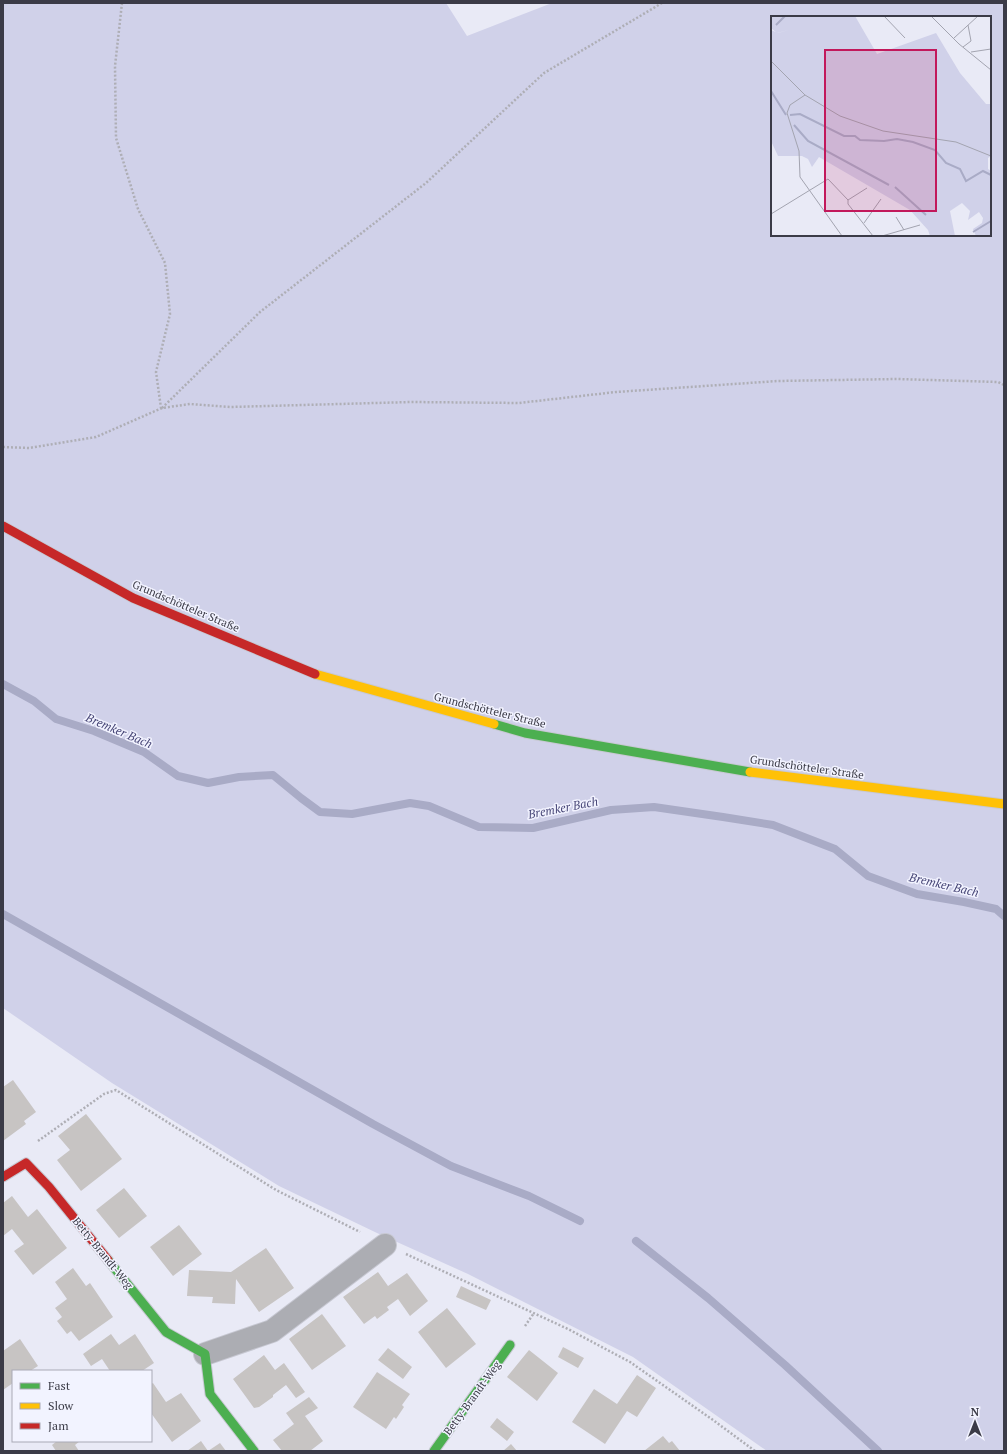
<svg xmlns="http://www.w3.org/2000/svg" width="1007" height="1454" font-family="'PT Serif',serif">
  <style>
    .green { fill: #d0d1e9; fill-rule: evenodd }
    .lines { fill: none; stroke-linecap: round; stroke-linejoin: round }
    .stream { stroke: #a9abc6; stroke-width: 8 }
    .building { fill: #c7c4c3 }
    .street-casing { stroke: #c7c8d2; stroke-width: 24 }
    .fast-casing { stroke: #c7c8d2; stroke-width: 11 }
    .slow-casing { stroke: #c7c8d2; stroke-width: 11 }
    .jam-casing { stroke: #c7c8d2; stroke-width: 11 }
    .path { stroke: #aeaeb5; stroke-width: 2.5; stroke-dasharray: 2 2; stroke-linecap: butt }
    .street { stroke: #acadb3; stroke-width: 22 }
    .fast { stroke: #4caf50; stroke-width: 9 }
    .slow { stroke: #ffc107; stroke-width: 9 }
    .jam { stroke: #c62828; stroke-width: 9 }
    .labels { text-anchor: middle; stroke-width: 3; stroke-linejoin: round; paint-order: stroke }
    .street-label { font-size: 11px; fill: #3b3b47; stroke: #f2f3ff }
    .water-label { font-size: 12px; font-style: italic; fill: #464576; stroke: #f2f3ff }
    .inset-river { fill: none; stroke: #a9abc6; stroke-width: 2 }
    .inset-road { fill: none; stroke: #a3a4b0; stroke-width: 1 }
    .view { fill: #c2185b; fill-opacity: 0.15; stroke: #c2185b; stroke-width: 2 }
    .inset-edge { fill: none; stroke: #3b3b47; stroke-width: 2 }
  </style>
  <rect width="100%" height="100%" fill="#e9eaf6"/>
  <path class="green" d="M3,3H446L467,36L552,3H1004V1451H767L633,1357L468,1274L377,1233L279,1186L112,1083L3,1008ZM772,17H990V235H772Z"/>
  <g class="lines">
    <path class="stream" d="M3,684L34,701L56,719L94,731L144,752L178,776L208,783L239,777L273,775L301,798L320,812L352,814L410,803L429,806L479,827L533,828L611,810L654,807L723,817L773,825L835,849L868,876L917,894L964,902L996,909L1004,916
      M3,914L373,1124L451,1166L529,1196L580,1221
      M636,1241L708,1298L785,1365L878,1451"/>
  </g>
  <path class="building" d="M13,1080L36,1112L24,1121L26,1124L3,1141V1087Z
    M86,1114L122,1159L81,1191L57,1160L70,1150L58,1136Z
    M124,1188L147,1216L119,1238L96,1210Z
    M12,1196L28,1217L37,1209L67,1248L33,1275L14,1251L24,1244L12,1229L3,1236V1203Z
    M179,1225L202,1254L173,1276L150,1247Z
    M266,1248L294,1288L259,1312L236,1279L235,1304L212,1303L213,1297L187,1296L189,1270L231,1272Z
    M73,1268L86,1286L90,1283L113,1317L79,1341L71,1331L67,1334L57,1321L62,1317L55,1308L67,1299L55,1282Z
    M378,1272L388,1286L407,1273L428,1301L410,1316L398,1299L387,1307L389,1310L377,1319L375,1316L364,1324L343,1297Z
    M461,1286L491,1300L486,1310L456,1297Z
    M447,1308L476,1344L446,1368L418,1332Z
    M322,1314L346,1346L312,1370L289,1339Z
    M111,1334L119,1345L135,1334L154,1363L142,1371H110L102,1359L91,1366L83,1354Z
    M20,1339L38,1366L30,1371H13V1383L3,1390V1351Z
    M563,1347L584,1358L578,1368L558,1357Z
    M388,1348L412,1367L403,1379L378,1360Z
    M529,1350L558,1373L537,1401L507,1377Z
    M264,1355L275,1370L284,1363L305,1392L296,1398L286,1385L273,1395V1397L259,1407L254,1408L233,1379Z
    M377,1372L410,1394L402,1405L404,1407L396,1419L394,1417L386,1429L353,1407Z
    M637,1375L656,1388L637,1417L627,1411L605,1444L572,1422L594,1389L617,1404Z
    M153,1383L166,1402L181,1393L201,1421L172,1442L151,1413V1384Z
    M309,1397L318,1408L305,1416L323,1441L310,1451H282L273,1440L294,1424L286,1413Z
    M497,1418L514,1432L507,1441L490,1427Z
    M663,1436L669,1443L672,1441L680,1451H644Z
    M57,1441H80L75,1445L79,1451H56L52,1445Z
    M201,1441L208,1451L220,1443L226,1451H187Z
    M511,1444L517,1451H503Z"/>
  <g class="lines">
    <g class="street-casing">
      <path id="street" d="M205,1354L272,1331L385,1245"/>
    </g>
    <g class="fast-casing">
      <path id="fast" d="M494,724L525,733L750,772
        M108,1260L166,1332L205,1354L210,1394L254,1451
        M434,1451L510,1345"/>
    </g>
    <g class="slow-casing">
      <path id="slow" d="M315,674L494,724
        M750,772L1004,804"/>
    </g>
    <g class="jam-casing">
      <path id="jam" d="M3,526L133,598L315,674
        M3,1177L26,1163L49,1187L108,1260"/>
    </g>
    <path class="path" d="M122,3L115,66L116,138L138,209L165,263L170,314L156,372L161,408
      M162,408L260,312L426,183L544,73L662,3
      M3,447L29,448L96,437L162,408L190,404L230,407L412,402L519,403L616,392L778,381L897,379L998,382L1004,385
      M38,1141L104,1094L116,1090L276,1190L360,1232
      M406,1254L568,1329L630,1362L713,1420L755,1451
      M525,1326L534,1313"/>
    <use href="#street" class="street"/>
    <use href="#fast" class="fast"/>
    <use href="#slow" class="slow"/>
    <use href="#jam" class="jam"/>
  </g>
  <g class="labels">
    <g class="street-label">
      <text transform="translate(186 606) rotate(23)" y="4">Grundschötteler Straße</text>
      <text transform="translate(490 710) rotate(14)" y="4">Grundschötteler Straße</text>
      <text transform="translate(807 767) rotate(8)" y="4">Grundschötteler Straße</text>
      <text transform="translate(103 1253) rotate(51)" y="4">Betty-Brandt-Weg</text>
      <text transform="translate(472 1398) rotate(-54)" y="4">Betty-Brandt-Weg</text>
    </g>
    <g class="water-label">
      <text transform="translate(119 731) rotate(23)" y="4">Bremker Bach</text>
      <text transform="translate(563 808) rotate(-11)" y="4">Bremker Bach</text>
      <text transform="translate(944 885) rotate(13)" y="4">Bremker Bach</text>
    </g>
  </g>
  <g transform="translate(771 16)">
    <rect width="220" height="220" fill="#e9eaf6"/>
    <path d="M0,0H84L106,38L165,17L189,57L215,88H220V140L217,142V153L220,155V220H205L202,213L211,207L212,202L208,196L197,204L199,195L191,187L179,195L184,220H159L157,214L139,194L48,141L41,151L37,143L31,140H7L0,125V14L7,17L18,14L6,17L0,12Z" fill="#d0d1e9"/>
    <path class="inset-river" d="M5,9L14,0M0,75L15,99M19,99L29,98L73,120H84L89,124L113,125L126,123L142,126L164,134L175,147L189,153L195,165L212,155L220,159M23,109L37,125L118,169M124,171L155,199M202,216L220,205"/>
    <path class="inset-road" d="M113,0L134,22M160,0L188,28L220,54M183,22L207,0M192,31L200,25L197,9M200,36L220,33M0,45L34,79L69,100L112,115L185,126L220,140M34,79L19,89L16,97L28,135L29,161L71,220M77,184L96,172M0,198L57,163L77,184V188L102,220M125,201L133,214M93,207L110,183M111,220L149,209"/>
    <path class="view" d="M54,34H165V195H54Z"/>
    <rect width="220" height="220" class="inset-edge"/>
  </g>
  <rect width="1007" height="1454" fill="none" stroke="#3b3b47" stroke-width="8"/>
  <rect x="12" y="1370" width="140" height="72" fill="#f2f3ff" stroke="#a9a9b5"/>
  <rect x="20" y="1383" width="20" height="6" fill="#4caf50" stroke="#a9a9b5"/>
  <text x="48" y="1390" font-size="12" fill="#3b3b47">Fast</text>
  <rect x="20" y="1403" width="20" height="6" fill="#ffc107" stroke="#a9a9b5"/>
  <text x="48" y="1410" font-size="12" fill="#3b3b47">Slow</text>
  <rect x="20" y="1423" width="20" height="6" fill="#c62828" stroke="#a9a9b5"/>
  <text x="48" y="1430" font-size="12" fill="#3b3b47">Jam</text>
  <g transform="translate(975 1422)" stroke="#f2f3ff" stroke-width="3" paint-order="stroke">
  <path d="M0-3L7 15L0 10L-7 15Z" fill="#3b3b47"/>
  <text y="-6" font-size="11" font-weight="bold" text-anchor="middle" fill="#3b3b47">N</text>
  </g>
</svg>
